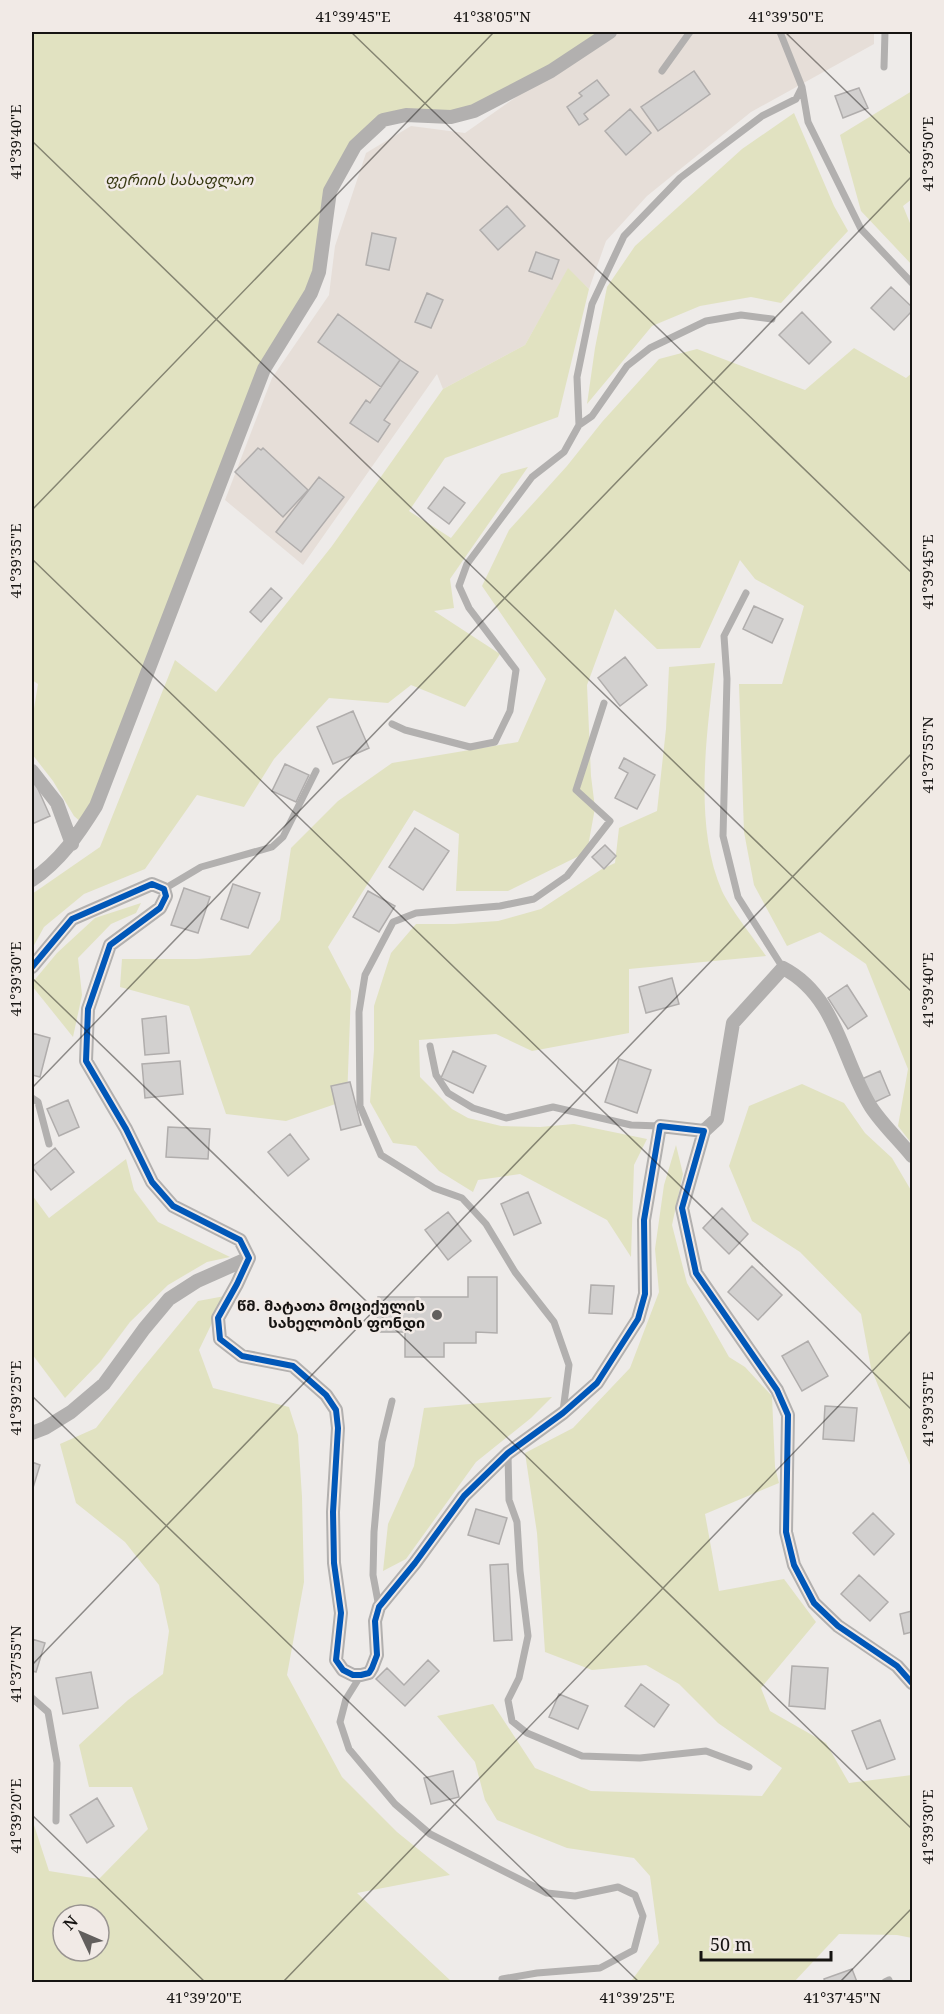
<svg xmlns="http://www.w3.org/2000/svg" width="944" height="2014" font-family="'Noto Serif','Noto Sans Georgian',serif">
  <style>
    .built { fill: #e6ded8 }
    .green { fill: #e1e2c1; fill-rule: evenodd }
    .building { fill: #d2d0cf; stroke: #b0adac; stroke-width: 1.5 }
    .lines { fill: none; stroke-linecap: round; stroke-linejoin: round }
    .service { stroke: #b2b0af; stroke-width: 7 }
    .minor { stroke: #b2b0af; stroke-width: 14 }
    .cycleway-casing { stroke: #f1eae6; stroke-width: 10 }
    .cycleway { stroke: #0057b8; stroke-width: 6 }
    .ticks { fill: none; stroke: #161412; stroke-width: 1.5; stroke-opacity: 0.45 }
    .poi-dot { fill: #625f5d; stroke: #f1eae6; stroke-width: 2 }
    .labels { text-anchor: middle; stroke-width: 5; stroke-linejoin: round; paint-order: stroke }
    .park-label { font-size: 15px; font-style: italic; fill: #34360e; stroke: #f1eae6 }
    .poi-label { font-size: 15px; font-weight: bold; fill: #161412; stroke: #f1eae6; text-anchor: end }
    .neatline { fill: none; stroke: #161412; stroke-width: 2 }
    .ticks-label { font-size: 15px; text-anchor: middle; fill: #161412 }
  </style>
  <rect width="100%" height="100%" fill="#eeebe9"/>
  <path class="built" d="M608,32H874V44L751,112L647,196L606,241L589,289L568,269L525,345L443,389L437,374L303,565L225,500L272,378L329,295L335,246L366,153L411,126L465,133Z"/>
  <path class="green" d="M32,32H604L549,66L473,107L452,112L382,119L336,170L317,270L260,368L151,661L82,823L74,816L53,781L32,754V721L38,684L32,680Z
    M912,91V199L903,206L912,228V265L861,211L840,135Z
    M794,113L834,206L848,231L781,303L751,297L700,306L652,326L587,404L595,348L607,287L635,246L742,149Z
    M568,268L589,289L558,417L445,458L409,511L451,538L501,474L528,467L450,579L454,608L434,611L500,654L465,707L411,685L388,703L329,698L274,759L244,807L197,795L145,869L84,894L44,927L32,949V894L100,847L175,660L216,692L332,546L443,389L525,345Z
    M854,348L906,378L912,373V1144L898,1126L908,1069L866,964L820,932L787,946L754,885L744,832L739,684H782L804,606L755,579L740,560L700,648L657,649L615,609L587,685L591,776L595,808L587,852L508,891H456L459,834L414,810L328,947L351,991L347,1100L286,1121L226,1114L189,1006L120,987L122,959H197L250,955L280,920L291,848L338,801L392,763L518,742L546,679L482,586L509,530L567,466L602,422L659,359L697,349L805,390Z
    M715,663C707,732 693,825 722,891C731,910 753,937 766,956L629,969V1033L532,1051L496,1034L419,1040L420,1077L452,1109L468,1118L501,1126L540,1127L574,1124L647,1139L634,1165L631,1257L607,1220L520,1174L478,1180L473,1192L439,1171L416,1146L393,1143L370,1102L374,1050V1006L391,953L416,924H454L498,921L541,909L602,869L615,863L619,828L657,811L666,729L669,667Z
    M141,903L136,913L111,924L78,958L82,995L73,1037L32,986V983L57,953L95,918Z
    M802,1084L844,1103L865,1133L892,1158L912,1192V1470L871,1368L861,1314L800,1252L752,1221L729,1166L749,1106Z
    M676,1145L683,1174L672,1225L687,1283L729,1357L745,1367L772,1396L775,1467L779,1483L705,1514L719,1591L784,1579L816,1622L761,1688L770,1711L826,1743L849,1783L912,1775V1938L897,1935L839,1934L794,1982H618L632,1980L659,1943L650,1876L634,1858L567,1848L497,1820L485,1800L475,1762L437,1716L493,1704L535,1768L591,1791L762,1796L782,1768L718,1723L679,1684L646,1665L592,1670L545,1652L537,1533L525,1453L573,1428L630,1368L659,1292L655,1249L664,1185Z
    M126,1159L134,1190L158,1222L230,1257L207,1262L168,1285L130,1322L100,1362L65,1398L32,1354V1195L49,1218Z
    M225,1296L199,1350L213,1388L289,1407L298,1435L302,1497L304,1582L287,1675L342,1777L397,1832L450,1875L357,1893L452,1982H32V1809L34,1825L49,1871L99,1879L148,1829L132,1787H89L79,1745L128,1700L163,1674L169,1631L159,1585L125,1542L76,1503L60,1444L96,1428L138,1374L198,1301ZM63,1915H99V1951H63Z
    M552,1397L531,1418L476,1462L406,1559L383,1571L388,1524L414,1466L424,1408Z"/>
  <path class="building" d="M694,71L710,94L658,131L641,107Z
    M597,80L609,95L584,114L588,119L579,125L567,107L582,96L579,93Z
    M859,88L868,108L843,118L835,96Z
    M630,109L651,133L626,155L605,131Z
    M507,206L525,226L498,250L480,230Z
    M372,233L396,238L389,270L366,265Z
    M536,252L559,260L552,279L529,271Z
    M891,287L912,307V311L894,330L871,308Z
    M427,293L443,300L431,328L415,322Z
    M802,312L831,342L809,364L779,335Z
    M338,314L400,360L381,387L318,342Z
    M400,360L418,372L384,420L390,424L378,442L350,423L366,400L370,403Z
    M258,448L261,450L263,448L308,490L283,517L235,472Z
    M319,477L344,497L301,552L276,532Z
    M444,487L465,503L449,524L428,508Z
    M271,588L282,598L261,622L250,612Z
    M754,606L783,619L772,643L743,629Z
    M625,657L647,685L620,706L598,678Z
    M353,711L369,748L333,764L317,727Z
    M624,758L655,775L637,809L615,798L628,773L619,768Z
    M285,764L309,775L296,802L272,791Z
    M34,780L50,816L32,824V781Z
    M415,828L449,851L423,890L389,867Z
    M605,845L616,856L604,869L592,857Z
    M233,884L260,893L248,928L221,919Z
    M184,888L210,897L198,933L171,925Z
    M368,891L395,906L379,932L353,917Z
    M672,978L679,1004L646,1013L639,987Z
    M847,985L867,1016L848,1029L828,998Z
    M166,1016L169,1053L145,1055L142,1019Z
    M32,1033L50,1038L40,1077L32,1075Z
    M453,1051L486,1066L473,1093L441,1078Z
    M619,1059L651,1070L637,1113L605,1102Z
    M180,1061L183,1094L145,1098L142,1064Z
    M880,1071L890,1095L873,1103L862,1079Z
    M350,1082L361,1125L341,1130L331,1086Z
    M68,1100L79,1127L59,1136L47,1109Z
    M168,1127L210,1129L208,1159L166,1157Z
    M290,1134L309,1159L288,1176L268,1152Z
    M55,1148L74,1172L51,1190L32,1167Z
    M528,1192L541,1223L514,1235L501,1204Z
    M722,1208L748,1234L729,1254L703,1228Z
    M448,1212L471,1241L448,1260L425,1230Z
    M752,1266L782,1295L758,1320L728,1292Z
    M468,1277H497V1333L476,1332V1343H444V1357H405V1332H377L378,1297H468Z
    M591,1285L614,1286L612,1314L589,1313Z
    M808,1341L828,1376L802,1391L782,1356Z
    M825,1406L857,1408L854,1441L823,1439Z
    M32,1462L40,1465L32,1491Z
    M476,1509L507,1518L499,1544L468,1535Z
    M873,1513L894,1534L874,1555L853,1533Z
    M508,1564L512,1640L494,1641L490,1565Z
    M859,1575L888,1602L870,1621L841,1594Z
    M912,1611V1632L904,1634L900,1614Z
    M32,1639L45,1643L36,1672L32,1671Z
    M428,1660L439,1671L405,1706L376,1679L387,1668L404,1685Z
    M792,1666L828,1668L825,1709L789,1706Z
    M91,1672L98,1708L63,1714L56,1678Z
    M641,1684L669,1705L654,1727L625,1706Z
    M559,1694L588,1706L578,1729L549,1717Z
    M880,1720L895,1759L867,1769L852,1731Z
    M453,1771L459,1797L431,1804L424,1778Z
    M97,1798L114,1826L87,1843L70,1815Z
    M852,1969L857,1982H825L824,1979Z"/>
  <g class="lines">
    <path class="service" d="M884,67L885,32
      M662,71L690,32
      M802,87L808,122L861,229L912,283
      M579,425L592,416L627,366L650,348L706,321L741,315L772,319
      M746,593L724,636L727,679L723,836L738,897L783,968
      M392,724L405,730L470,747L495,742L510,711L516,670L469,608L459,586L467,564L532,477L564,452L579,425L577,377L592,304L624,236L680,178L762,116L796,99L802,87L780,32
      M164,889L201,867L272,847L283,837L316,771
      M430,1046L436,1075L448,1093L473,1108L506,1118L553,1107L631,1125L660,1126
      M32,1098L38,1102L49,1144
      M563,1411L569,1365L554,1322L515,1272L486,1224L462,1198L434,1188L381,1155L360,1106L359,1012L365,975L393,922L416,913L500,906L534,899L567,876L610,821L576,790L604,703
      M508,1455L509,1500L517,1522L520,1571L528,1636L519,1678L508,1700L512,1721L527,1733L582,1756L640,1758L706,1751L749,1767
      M379,1607L373,1575L374,1532L382,1442L392,1401
      M361,1675L346,1699L340,1722L349,1749L395,1804L430,1834L547,1893L575,1896L618,1887L635,1895L643,1916L634,1950L600,1968L537,1973L502,1979
      M32,1698L48,1712L57,1763L56,1821
      M885,1982L889,1980"/>
    <path class="minor" d="M32,771L57,803L72,844
      M32,880C60,861 78,835 96,806L264,369L311,293L319,272L330,191L355,146L383,120L406,115L451,117L474,111L551,71L610,32
      M32,967L72,919L152,884L164,889L166,896L160,908L110,945L88,1009L86,1061L126,1129L152,1182L173,1206L240,1240L249,1258L237,1284L218,1318L220,1339L242,1356L293,1366L326,1395L336,1410L338,1428L333,1512L334,1563L341,1613L336,1660L343,1670L353,1675H361L369,1673L372,1668L377,1655L375,1621L379,1607L415,1563L464,1496L508,1453L563,1413L597,1383L638,1319L645,1294L644,1220L660,1126L704,1131L682,1208L696,1273L777,1390L788,1415L786,1532L794,1565L814,1603L838,1626L897,1666L912,1683
      M704,1131L717,1119L733,1023L783,968C837,996 842,1060 871,1107C882,1124 899,1140 912,1156
      M32,1433L45,1428L71,1412L104,1384L144,1329L169,1299L197,1281L249,1258"/>
    <g class="cycleway-casing">
      <path id="cycleway" d="M32,967L72,919L152,884L164,889L166,896L160,908L110,945L88,1009L86,1061L126,1129L152,1182L173,1206L240,1240L249,1258L237,1284L218,1318L220,1339L242,1356L293,1366L326,1395L336,1410L338,1428L333,1512L334,1563L341,1613L336,1660L343,1670L353,1675H361L369,1673L372,1668L377,1655L375,1621L379,1607L415,1563L464,1496L508,1453L563,1413L597,1383L638,1319L645,1294L644,1220L660,1126L704,1131L682,1208L696,1273L777,1390L788,1415L786,1532L794,1565L814,1603L838,1626L897,1666L912,1683"/>
    </g>
    <use href="#cycleway" class="cycleway"/>
  </g>
  <path class="ticks" d="M351,32L912,573M785,32L912,155M32,141L912,992M32,510L494,32M32,559L912,1410M32,978L912,1829M32,1088L912,176M32,1396L639,1982M32,1665L912,753M32,1815L205,1982M283,1982L912,1330M840,1982L912,1908"/>
  <circle class="poi-dot" cx="437" cy="1315" r="6"/>
  <g class="labels">
    <g class="park-label">
      <text x="179" y="185">ფერიის სასაფლაო</text>
    </g>
    <g class="poi-label">
      <text x="425" y="1311">წმ. მატათა მოციქულის<tspan x="425" dy="17">სახელობის ფონდი</tspan></text>
    </g>
  </g>
  <rect width="944" height="2014" fill="none" stroke="#f1eae6" stroke-width="66"/>
  <g transform="translate(81 1933) rotate(314)"><circle r="28" fill="#f1eae6" stroke="#999491" stroke-width="1.5"/>
  <path d="M0-4.5L10 22L0 15L-10 22Z" fill="#625f5d"/>
  <text y="-9" font-size="16" font-weight="bold" text-anchor="middle" fill="#161412">N</text>
  </g>
  <path d="M701 1951v9h130v-9" fill="none" stroke="#161412" stroke-width="3"/>
  <text x="710" y="1951" font-size="18" fill="#161412" stroke="#f1eae6" stroke-width="4.5" paint-order="stroke">50 m</text>
  <rect x="33" y="33" width="878" height="1948" class="neatline"/>
  <g class="ticks-label">
    <text x="353" y="22">41°39'45"E</text>
    <text x="492" y="22">41°38'05"N</text>
    <text x="786" y="22">41°39'50"E</text>
    <text transform="translate(16 142) rotate(-90)" y="5">41°39'40"E</text>
    <text transform="translate(928 154) rotate(-90)" y="5">41°39'50"E</text>
    <text transform="translate(16 561) rotate(-90)" y="5">41°39'35"E</text>
    <text transform="translate(928 572) rotate(-90)" y="5">41°39'45"E</text>
    <text transform="translate(928 755) rotate(-90)" y="5">41°37'55"N</text>
    <text transform="translate(16 979) rotate(-90)" y="5">41°39'30"E</text>
    <text transform="translate(928 990) rotate(-90)" y="5">41°39'40"E</text>
    <text transform="translate(16 1398) rotate(-90)" y="5">41°39'25"E</text>
    <text transform="translate(928 1409) rotate(-90)" y="5">41°39'35"E</text>
    <text transform="translate(16 1664) rotate(-90)" y="5">41°37'55"N</text>
    <text transform="translate(16 1816) rotate(-90)" y="5">41°39'20"E</text>
    <text transform="translate(928 1827) rotate(-90)" y="5">41°39'30"E</text>
    <text x="204" y="2003">41°39'20"E</text>
    <text x="637" y="2003">41°39'25"E</text>
    <text x="842" y="2003">41°37'45"N</text>
  </g>
</svg>
